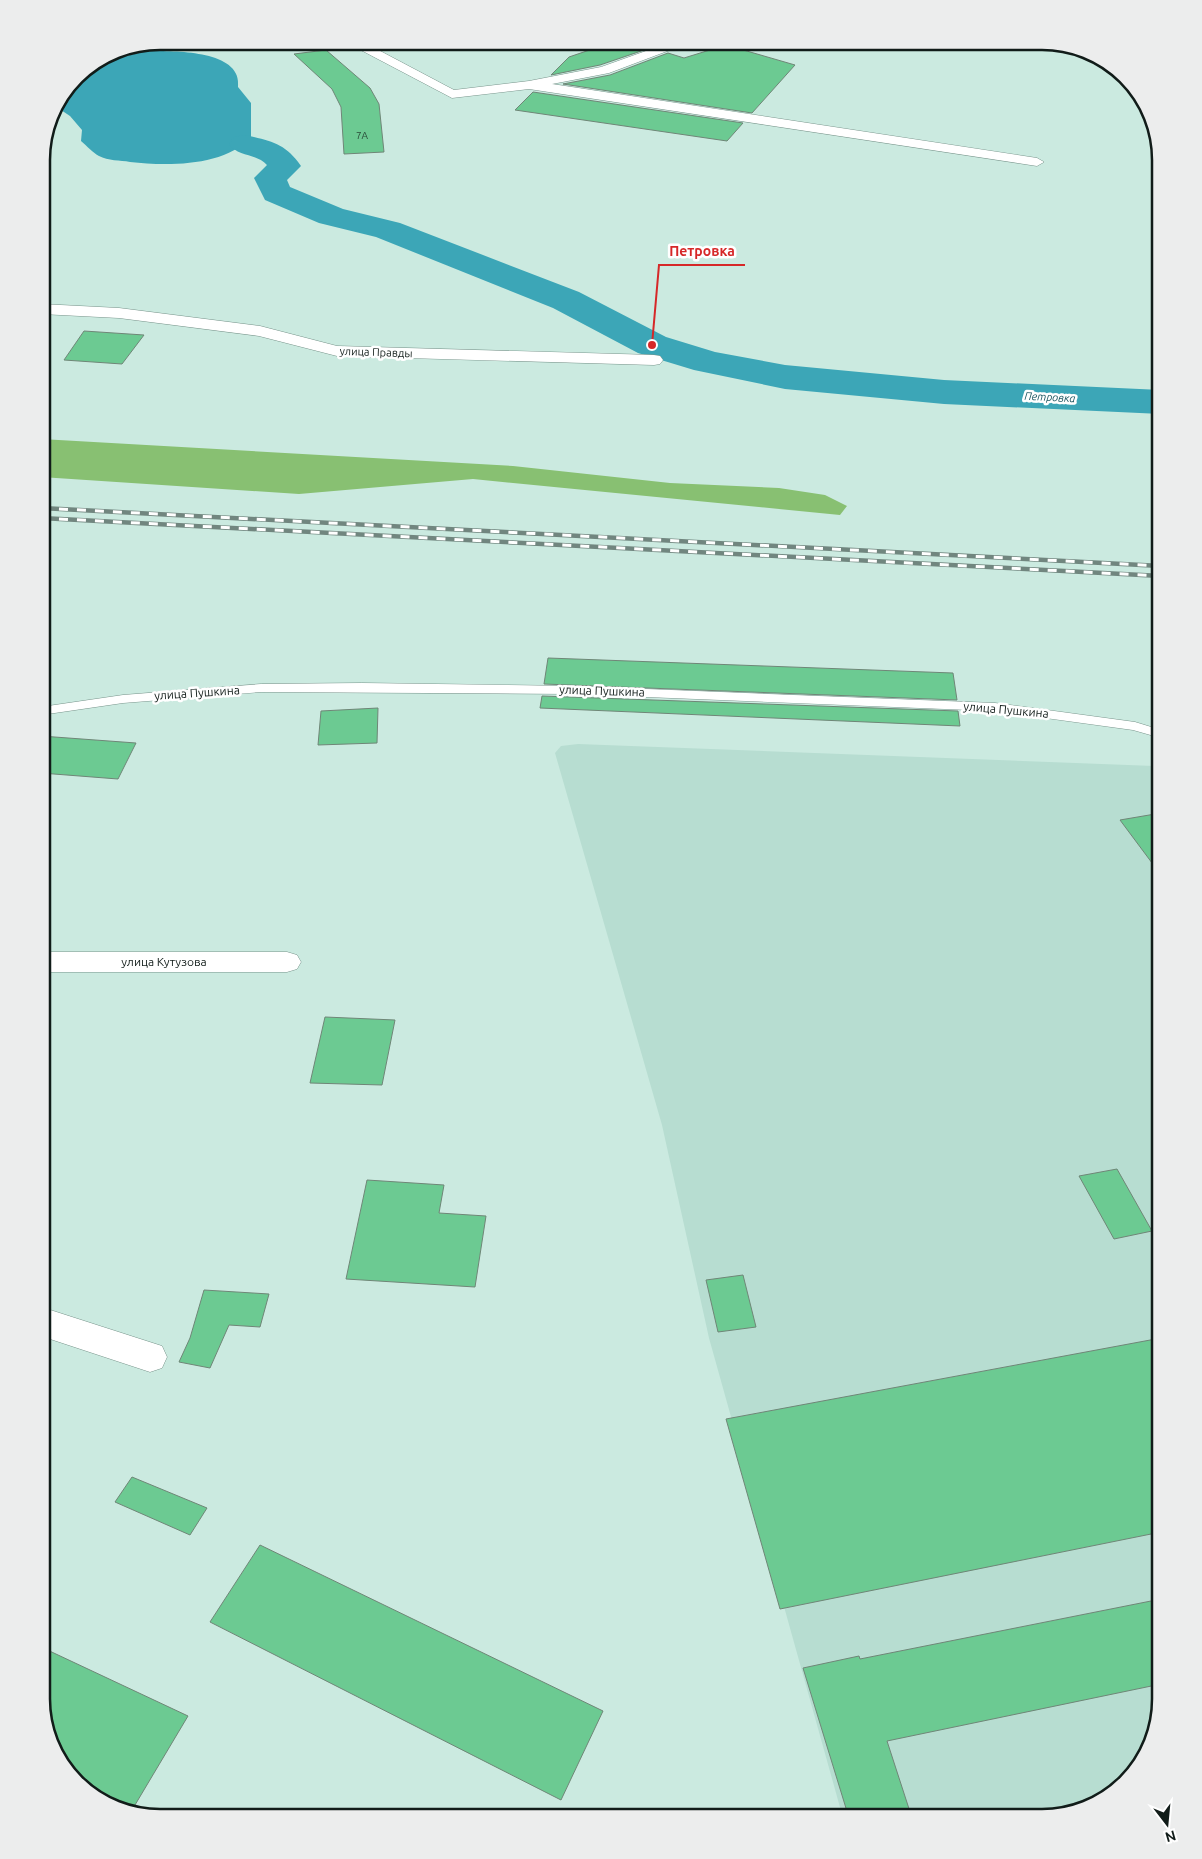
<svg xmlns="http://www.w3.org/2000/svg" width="1202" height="1859" font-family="Ubuntu,sans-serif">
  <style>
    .built { fill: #b7ddd1 }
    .forest { fill: #88c072 }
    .water { fill: #3ca6b7 }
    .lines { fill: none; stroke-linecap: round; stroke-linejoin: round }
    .river { fill: #3ca6b7; fill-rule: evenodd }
    .building { fill: #6cca92; stroke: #6f8677 }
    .service-casing { stroke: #78948b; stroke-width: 1 }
    .minor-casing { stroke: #78948b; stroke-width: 1 }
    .service { fill: #fff; fill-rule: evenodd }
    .minor { fill: #fff; fill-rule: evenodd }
    .rail-casing { stroke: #71867f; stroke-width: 4.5 }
    .rail { stroke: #fff; stroke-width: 3; stroke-dasharray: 9; stroke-linecap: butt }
    .labels { text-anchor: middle; stroke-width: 5; stroke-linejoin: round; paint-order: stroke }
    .number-label { font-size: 10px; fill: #284837 }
    .far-street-label { font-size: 11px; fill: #111c19; stroke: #fff }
    .far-water-label { font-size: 11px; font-style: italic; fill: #1e5862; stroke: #fff }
    .street-label { font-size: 12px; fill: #111c19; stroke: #fff }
    .rim { fill: none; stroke: #111c19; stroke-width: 2.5 }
    .leader { fill: none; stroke: #d62828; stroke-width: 2 }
    .callout-dot { fill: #d62828; stroke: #fff; stroke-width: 2 }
    .callout-label { font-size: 14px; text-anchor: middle; font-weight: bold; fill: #d62828; stroke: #fff; stroke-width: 5; stroke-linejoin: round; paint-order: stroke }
  </style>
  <rect width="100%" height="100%" fill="#cbeae0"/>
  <path class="built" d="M578,744L1154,766L1161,774V1699L1145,1759L1095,1805L1042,1818H843L709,1338L662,1125L555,753L561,746Z"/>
  <path class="forest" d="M41,439L513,466L670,483L779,488L825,495L847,506L840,515L473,479L299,494L41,477Z"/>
  <path class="water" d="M146,51C171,51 243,49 238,87L251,103V137C224,167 167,166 130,162C120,160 108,161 99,156C93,153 87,146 81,141L82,130L70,116L55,106L77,75L122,57Z"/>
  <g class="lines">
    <path class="river" d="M245,135C271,141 285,143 301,166L287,180L290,187L343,209L400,223L579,292L666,337L715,352L785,365L944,380L1161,390V414L944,404L785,389L694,370L638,353L553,308L376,237L319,223L265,200L254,178L267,165C256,153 238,157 229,144L234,137Z"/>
  </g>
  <path class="building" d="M616,41H628L650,48L600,65L551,75L569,57Z
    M726,45L795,65L752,113L563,84L610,75L668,53L684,58Z
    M326,50L370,88L379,104L384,152L344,154L341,107L332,89L294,54Z
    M533,92L743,123L727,141L515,110Z
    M84,331L144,335L122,364L64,360Z
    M548,658L953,673L957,700L544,684Z
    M542,696L958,711L960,726L540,708Z
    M378,708L377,743L318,745L321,711Z
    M41,736L136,743L118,779L41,773Z
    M1161,813V875L1120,820Z
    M325,1017L395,1020L382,1085L310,1083Z
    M1117,1169L1152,1231L1114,1239L1079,1176Z
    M367,1180L444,1185L439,1213L486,1216L475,1287L346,1279Z
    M743,1275L756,1327L718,1332L706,1280Z
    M204,1290L269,1294L260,1327L229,1325L210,1368L179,1362L190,1338Z
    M1161,1338V1532L780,1609L726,1419Z
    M132,1477L207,1508L190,1535L115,1502Z
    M260,1545L603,1711L561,1800L210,1622Z
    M1161,1599V1684L887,1741L912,1818H849L803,1668L859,1656L860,1659Z
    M41,1647L188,1716L132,1810L94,1798L54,1752L41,1699Z"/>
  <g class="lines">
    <g class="service-casing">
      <path id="service" d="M362,683L572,686L995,703L1135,722L1161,730V738L1133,730L995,711L572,694L261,692L123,703L41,715V707L123,695L261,684Z"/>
    </g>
    <g class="minor-casing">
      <path id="minor" d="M674,41H694L609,73L552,84L1037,158L1044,162L1037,166L529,89L452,98L355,47L362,43L367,44L454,90L529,81L601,67Z
        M41,304L119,308L260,326L337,346L654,355L660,356L663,360L660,364L654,365L337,356L259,336L119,318L41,314Z
        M41,952H287L297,955L301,962L297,969L287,972H41Z
        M41,1307L162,1346L167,1357L162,1368L150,1372L41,1336Z"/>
    </g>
    <use href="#service" class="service"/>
    <use href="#minor" class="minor"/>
    <g class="rail-casing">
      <path id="rail" d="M41,508L1161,566
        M41,518L1161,576"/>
    </g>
    <use href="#rail" class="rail"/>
  </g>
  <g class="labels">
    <g class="number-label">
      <text x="362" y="139">7А</text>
    </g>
    <g class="far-street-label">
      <text transform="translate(376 352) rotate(2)" y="4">улица Правды</text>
    </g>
    <g class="far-water-label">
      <text transform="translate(1050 397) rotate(3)" y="4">Петровка</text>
    </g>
    <g class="street-label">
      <text transform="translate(602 691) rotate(2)" y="4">улица Пушкина</text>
      <text transform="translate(197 693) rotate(-4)" y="4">улица Пушкина</text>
      <text transform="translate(1006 710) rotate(5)" y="4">улица Пушкина</text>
      <text x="164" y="966">улица Кутузова</text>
    </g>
  </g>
  <path d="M0 0H1202V1859H0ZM160 50H1042A110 110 0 0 1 1152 160V1699A110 110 0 0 1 1042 1809H160A110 110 0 0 1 50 1699V160A110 110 0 0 1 160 50Z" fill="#eceded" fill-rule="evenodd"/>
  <path class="rim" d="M160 50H1042A110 110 0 0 1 1152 160V1699A110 110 0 0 1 1042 1809H160A110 110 0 0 1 50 1699V160A110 110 0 0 1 160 50Z"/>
  <path class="leader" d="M652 345L659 265H745"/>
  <circle class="callout-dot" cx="652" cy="345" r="5"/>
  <g class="callout-label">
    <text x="702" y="256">Петровка</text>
  </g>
  <g transform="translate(1167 1824) rotate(164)" stroke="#ffffff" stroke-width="4" paint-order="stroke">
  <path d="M0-4L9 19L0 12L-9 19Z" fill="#111c19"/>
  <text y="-8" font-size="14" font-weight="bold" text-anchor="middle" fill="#111c19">N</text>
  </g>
</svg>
